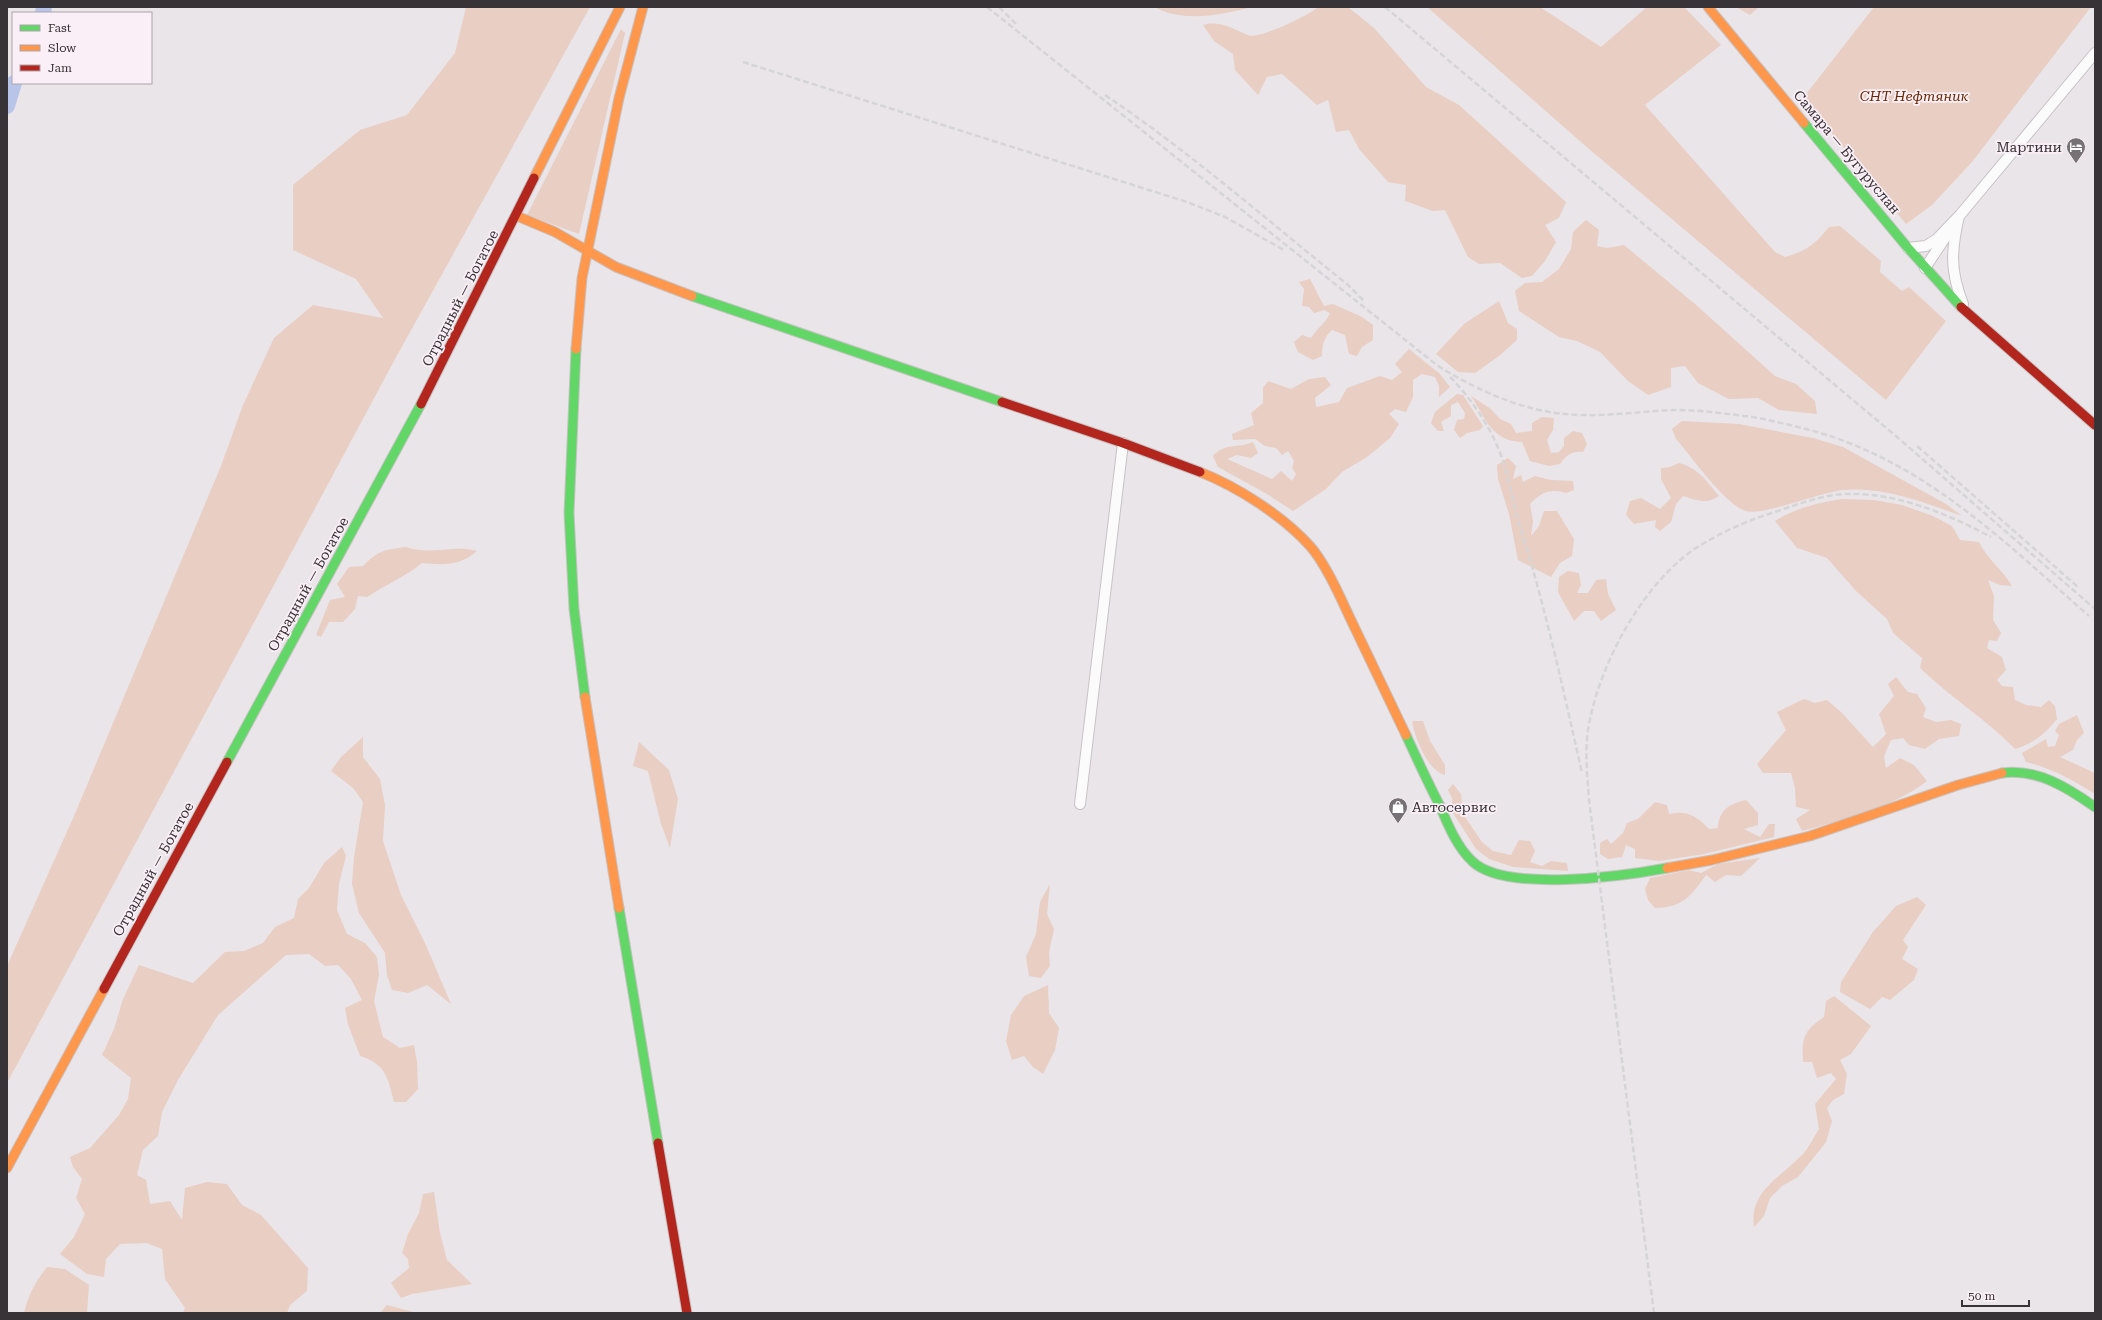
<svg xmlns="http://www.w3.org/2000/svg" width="2102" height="1320" font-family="'Roboto Serif',serif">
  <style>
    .green { fill: #e9cec4 }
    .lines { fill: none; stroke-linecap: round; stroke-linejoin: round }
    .river { stroke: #b9c5e8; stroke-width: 16 }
    .street-casing { stroke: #c7c2c5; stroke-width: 12 }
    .fast-casing { stroke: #c7c2c5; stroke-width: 11 }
    .slow-casing { stroke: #c7c2c5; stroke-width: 11 }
    .jam-casing { stroke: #c7c2c5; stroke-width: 11 }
    .street { stroke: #fcfbfc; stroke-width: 10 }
    .fast { stroke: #63d668; stroke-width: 9 }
    .slow { stroke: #ff974d; stroke-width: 9 }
    .jam { stroke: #b3261e; stroke-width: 9 }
    .rail { stroke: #d6d5d6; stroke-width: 2.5; stroke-dasharray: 6 3; stroke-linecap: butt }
    .labels { text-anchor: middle; stroke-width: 3.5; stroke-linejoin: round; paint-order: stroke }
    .park-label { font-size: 14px; font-style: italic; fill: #692902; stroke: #faeff7 }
    .poi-label { font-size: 14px; fill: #383336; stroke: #faeff7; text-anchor: end }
    .street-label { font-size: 14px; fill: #383336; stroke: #faeff7 }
  </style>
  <rect width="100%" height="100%" fill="#eae5e8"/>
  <path class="green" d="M466,7H590L394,361L7,1083V966L74,816L221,466L243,405L274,338L313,305L383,318L356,279L293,250V185L360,130L407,115L455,53Z
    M1154,7H1252C1220,15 1185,23 1154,7Z
    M1318,7H1348L1374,28L1426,87L1459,105L1566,202L1559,218L1545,225L1556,242L1545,261L1532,276L1522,278L1500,263L1479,264L1468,257L1445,210L1433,211L1405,201L1406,185L1388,182L1359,149L1349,130L1336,132L1328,100L1317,105L1282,74L1267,77L1258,95L1235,70L1233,54L1214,41L1203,25C1217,21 1228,26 1241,32C1244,33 1247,35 1250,36C1263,37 1308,16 1318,7Z
    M1427,7H1540L1601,47L1647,7H1684L1721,45L1645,105L1775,252L1785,257C1807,251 1815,244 1829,227L1840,226L1881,261L1880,272L1902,291L1909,287L1946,321L1886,400L1589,149Z
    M1736,7H1759L1750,15Z
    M1874,7H2091L1972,162L1932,205L1906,224L1803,98Z
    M621,29L625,33L579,234L527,215Z
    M1586,220L1599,230L1597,246L1607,248L1624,245L1695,304L1775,376L1796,384L1815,401L1817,414L1779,410L1758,398L1729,399L1698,383L1685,366L1671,368V387L1648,395L1628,381L1600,352L1577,341L1559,337L1519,311L1515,291L1525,283L1542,282L1559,269L1571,249L1573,232Z
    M1310,279L1324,306L1333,304L1362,317L1373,325V340L1362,347L1357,356L1349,354L1345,335L1332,330C1324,337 1322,345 1322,356L1313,360L1298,352L1294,342L1302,335L1311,338C1317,328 1326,323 1330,313L1324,310L1314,313L1309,307L1302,306L1304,289L1299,282Z
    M1499,301L1508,323L1517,329V340L1499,356L1475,373L1458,372L1436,354L1464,324Z
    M1409,349L1440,374L1450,387L1439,397V386L1435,377L1422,374L1413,380V397L1406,412L1395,409L1389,414L1399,424L1390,438L1367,457L1342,472L1326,489L1293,511L1267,494L1218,467L1213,456C1226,442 1237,449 1253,442L1258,453L1251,458L1237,455L1227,459L1272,479L1281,471L1292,481L1296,474L1292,468L1294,461L1288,451L1282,455L1276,448L1265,446L1255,439L1233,440L1232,434L1254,425L1251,413L1263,403V388L1268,381L1291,389L1309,379L1325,377L1331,385L1315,398L1316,407L1339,402L1347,388L1380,376L1392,380L1402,372L1395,364Z
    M1457,394L1463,395L1483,426L1480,430L1467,433L1460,438L1454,430L1457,420L1464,419L1465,413L1458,402L1451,405V416L1441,422L1444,431H1438L1431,423L1435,412Z
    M1471,396L1491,409L1500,419L1511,424L1516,433L1532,431V423L1542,417L1554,418L1553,430L1547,440L1551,453L1559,452L1564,446V438L1573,431L1582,433L1587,444L1583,452C1571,451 1567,455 1560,464L1549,466L1530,461L1522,442C1491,441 1486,418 1471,396Z
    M1682,421L1739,424L1813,438L1843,447L1946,504L1962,516C1926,503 1883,486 1844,490C1820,492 1764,516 1746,511C1725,505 1692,457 1676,439L1672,429Z
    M1508,458L1516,466L1513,479L1521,475L1523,482L1535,476L1551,480L1573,481L1574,490L1566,493C1551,488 1541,492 1530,504L1533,521L1531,536L1539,526L1544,511H1557L1574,539L1572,556L1560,563L1551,577L1518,560L1509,514L1498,479L1497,465Z
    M1679,463C1698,468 1707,481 1719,496C1707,505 1695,500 1683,496L1676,504L1671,522L1660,531L1655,527L1656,520L1634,524L1626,515L1630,501L1641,498L1660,509L1671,498L1661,479V468L1670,467Z
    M1842,499L1874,500L1902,505L1933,516L1952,526L1960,540L1979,542C1987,559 2002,569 2012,586L2000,585L1988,580L1994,596L1993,620L2001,633L1997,641L1989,640L1987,648L2002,657L2006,670L1997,680L2002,686L2013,687L2015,700L2026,705L2041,707L2049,700L2055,706L2057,719C2045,734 2034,743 2015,749C1986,719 1950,697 1920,668L1922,658L1893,633L1887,619L1856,591L1827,558L1797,548L1775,521C1796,508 1817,503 1842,499Z
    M406,547C432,556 453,544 477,551C460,566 444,565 422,563C405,577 385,585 367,597L358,596L355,609L343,622H329L321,637L316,635L330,600L345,597L337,584L349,567L363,566C379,550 384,550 406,547Z
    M1568,571L1579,573L1581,585L1577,593H1588L1596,580L1606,579L1608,594L1616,610L1601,621L1594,611H1584L1574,621L1558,592L1559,577Z
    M1896,677L1908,692L1917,694L1926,708L1923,717L1936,722L1951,720L1961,724L1959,736L1939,739L1925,749L1909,745L1903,738L1891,740L1884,756L1886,768L1900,758L1914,765L1927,781C1894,807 1842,820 1802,831L1796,819L1810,810L1796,807L1795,788L1791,773H1763L1757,764L1786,730L1777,712L1804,699L1815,703L1827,700L1841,712L1873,747L1886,734L1879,714L1894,696L1888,684Z
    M2077,715L2084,733L2077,740L2073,750L2060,757L2095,773V794C2073,780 2051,768 2026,762L2022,753L2046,739L2048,747L2055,746L2059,735L2055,731L2059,724Z
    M1412,721H1423L1430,741L1445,765V775C1427,770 1415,738 1412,721Z
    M363,737V757L380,779L385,805L383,841L401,895L425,943L451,1004L427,985L408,993L392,990L387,975L385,953L359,913L352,884L354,857L363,802L353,788L331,771L341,757Z
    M639,742L669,770L678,799L670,848L661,824L648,771L633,766Z
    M1453,784L1461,794L1463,814L1482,842L1493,851L1511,855L1519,840L1530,841L1535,851L1530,862L1542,866L1551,861L1567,863L1568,871L1513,867L1489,859L1476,849L1453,813L1452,798L1448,790Z
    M1746,800L1758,813V825L1744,829L1760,837L1769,824H1775L1774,837L1704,854L1659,861L1635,858V849L1626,845L1622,857L1608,859L1600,854V843L1607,839L1611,844L1623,833L1627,823L1638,819L1655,802L1667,805L1669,814C1688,810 1696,816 1709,829L1718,828C1719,810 1729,804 1746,800Z
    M342,847L346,856L339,884L337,910L347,934L365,943L377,957L379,975L374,1001L383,1037L400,1048L414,1045L417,1062L418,1089L406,1102H394C388,1078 386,1064 360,1056L348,1024L345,1008L362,1000L351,979L338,965L325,966L309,954L286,955L218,1015L178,1080L162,1112L158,1136L143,1150L137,1175L146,1180L150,1204L170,1201L182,1220L185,1188L207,1182L227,1184L242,1205L261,1215L308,1268L307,1291L290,1305L287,1313H183L185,1308L165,1279L162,1249L146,1243L120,1244L106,1259L104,1277L87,1274L60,1254L74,1237L85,1214L76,1198L82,1179L73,1167L70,1157L90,1148L119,1115L128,1099L131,1078L102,1055L114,1029L123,999L139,965L193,983L225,952L244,951L263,943L275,927L294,918L298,899L309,888L324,863Z
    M1760,858L1741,876L1726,875L1715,882L1706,875C1691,896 1682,908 1655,908L1648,900L1645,889L1650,878L1689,870L1701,873L1718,864Z
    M1050,884L1047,914L1054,929L1049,952L1050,966L1041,978L1029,976L1026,957L1036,934L1040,902Z
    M1917,897L1926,905L1903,940L1908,947L1902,959L1918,969L1914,980L1890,1000L1882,997L1870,1009L1840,992L1841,982L1873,932L1896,906Z
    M1048,985L1049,1013L1059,1028L1055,1050L1043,1074L1033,1067L1024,1056L1012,1060L1006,1041L1011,1015L1024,996Z
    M1834,996L1871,1026L1851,1054L1840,1060L1847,1074L1844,1094L1833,1100L1827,1108L1832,1121L1826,1142L1798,1177L1782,1186L1770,1198L1764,1216L1754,1227C1749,1192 1779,1178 1800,1157C1808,1150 1813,1138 1819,1129L1815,1104L1836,1079L1831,1073L1817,1078L1812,1062H1803C1802,1038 1803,1031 1824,1017L1826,1001Z
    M434,1192L440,1233L447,1260L472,1284L412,1294L401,1298L391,1283L409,1268L408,1259L402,1253L408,1234L419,1213L423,1194Z
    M47,1267L65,1269L89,1285L87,1313H24C28,1295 36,1281 47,1267Z
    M387,1305L417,1313H380Z"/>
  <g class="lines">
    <path class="river" d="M43,13L44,7
      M7,106L14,83"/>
    <g class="street-casing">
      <path id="street" d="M1959,216C1951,251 1950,271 1963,304
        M1908,248L1926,246L1937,239L1960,215L2095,53
        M1925,268L1947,235
        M1080,804L1123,443"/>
    </g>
    <g class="fast-casing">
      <path id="fast" d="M1804,123L1908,248L1961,307
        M692,296L1002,402
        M576,349L569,513L574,609L585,697
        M1406,735C1417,759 1428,783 1440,806C1448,825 1457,847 1472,861C1504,893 1624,876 1667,868
        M227,762L421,404
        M2002,773C2037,768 2068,788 2095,807
        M619,908L658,1143"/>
    </g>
    <g class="slow-casing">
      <path id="slow" d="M1708,7L1804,123
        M534,178L620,7
        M517,216L555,232L616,267L692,296
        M576,349L582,278L619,98L643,7
        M1200,472C1238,487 1283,516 1310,546C1326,564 1341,599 1351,620C1370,659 1388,697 1406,735
        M585,697L619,908
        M1667,868L1712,860L1810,836L1958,785L2002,773
        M7,1168L104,989"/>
    </g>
    <g class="jam-casing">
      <path id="jam" d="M1961,307L2095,425
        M1002,402L1123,443L1200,472
        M421,404L534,178
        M104,989L227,762
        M658,1143L687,1313"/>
    </g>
    <use href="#street" class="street"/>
    <use href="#fast" class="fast"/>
    <use href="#slow" class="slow"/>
    <use href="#jam" class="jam"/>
    <path class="rail" d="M987,7L1438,366C1482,393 1529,414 1581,415C1612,416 1644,411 1675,410C1698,410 1721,413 1744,416C1759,417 1775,422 1790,425C1810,430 1830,435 1849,443C1942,479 2016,552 2089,616
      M999,7L1017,25
      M1385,7L1897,437L2095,609
      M743,62L1187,202L1225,217L1284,250
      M1105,95C1190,152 1268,221 1348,285L1363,300
      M1450,377C1472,399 1492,429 1502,458C1509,479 1513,502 1519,523C1545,605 1563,689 1582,773
      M1917,446L2078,587
      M1654,1313L1589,800C1587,773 1584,746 1590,719C1603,658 1644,583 1696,548C1720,533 1748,520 1775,512C1798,504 1822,495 1845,494C1896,492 1948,514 1991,537"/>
  </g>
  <defs>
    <g id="hotel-pin" transform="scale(1)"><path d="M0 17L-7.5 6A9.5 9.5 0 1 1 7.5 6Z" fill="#767174" stroke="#faeff7"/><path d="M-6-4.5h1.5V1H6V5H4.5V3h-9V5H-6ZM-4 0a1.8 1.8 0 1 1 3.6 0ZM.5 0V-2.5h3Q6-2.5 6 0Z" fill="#fff"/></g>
    <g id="shop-pin" transform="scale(1)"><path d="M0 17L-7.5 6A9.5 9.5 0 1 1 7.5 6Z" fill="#767174" stroke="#faeff7"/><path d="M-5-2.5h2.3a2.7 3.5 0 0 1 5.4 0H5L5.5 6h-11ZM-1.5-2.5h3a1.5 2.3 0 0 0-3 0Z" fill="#fff"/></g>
  </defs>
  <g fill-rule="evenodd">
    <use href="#hotel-pin" x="2076" y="147"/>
    <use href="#shop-pin" x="1398" y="807"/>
  </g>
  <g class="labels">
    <g class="park-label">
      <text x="1914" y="101">СНТ Нефтяник</text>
    </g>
    <g class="poi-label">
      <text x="2062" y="152">Мартини</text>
      <text x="1412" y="812" text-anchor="start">Автосервис</text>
    </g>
    <g class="street-label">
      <text transform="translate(1847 152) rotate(50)" y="5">Самара — Бугуруслан</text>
      <text transform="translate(460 298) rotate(-63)" y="5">Отрадный — Богатое</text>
      <text transform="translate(308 584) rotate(-61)" y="5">Отрадный — Богатое</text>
      <text transform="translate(153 869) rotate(-61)" y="5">Отрадный — Богатое</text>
    </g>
  </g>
  <rect width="2102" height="1320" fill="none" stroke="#383336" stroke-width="16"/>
  <rect x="12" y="12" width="140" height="72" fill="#faeff7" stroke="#aca4aa"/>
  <rect x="20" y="25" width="20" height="6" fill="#63d668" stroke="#aca4aa"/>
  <text x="48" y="32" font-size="12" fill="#383336">Fast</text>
  <rect x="20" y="45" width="20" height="6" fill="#ff974d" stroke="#aca4aa"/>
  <text x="48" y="52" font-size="12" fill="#383336">Slow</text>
  <rect x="20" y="65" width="20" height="6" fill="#b3261e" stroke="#aca4aa"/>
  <text x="48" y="72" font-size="12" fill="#383336">Jam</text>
  <path d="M1962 1300v6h67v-6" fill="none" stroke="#383336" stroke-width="2"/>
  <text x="1968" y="1300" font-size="12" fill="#383336" stroke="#faeff7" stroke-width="3" paint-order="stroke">50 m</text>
</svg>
